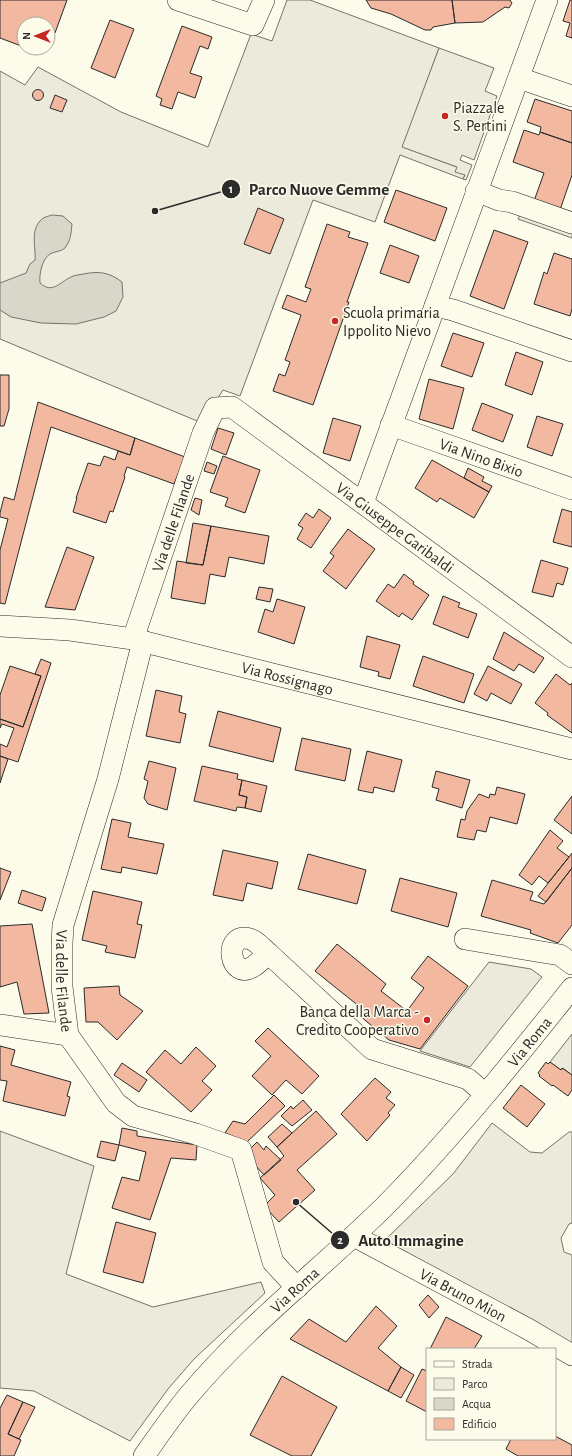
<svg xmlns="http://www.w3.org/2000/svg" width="572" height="1456" font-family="'Alegreya Sans',sans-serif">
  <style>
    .green { fill: #ecebdb; stroke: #74746e }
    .parking { fill: #eceadb; stroke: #74746e }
    .water { fill: #d8d7c9; stroke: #74746e }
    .building { fill: #f2b8a0; stroke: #2b2b2b }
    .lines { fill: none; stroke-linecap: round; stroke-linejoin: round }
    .minor-casing { stroke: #2b2b2b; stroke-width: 22 }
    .minor { stroke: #fdfbea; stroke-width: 21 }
    .poi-dot { fill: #c62828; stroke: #fdfbea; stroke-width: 1.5 }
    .labels { text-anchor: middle; stroke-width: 3; stroke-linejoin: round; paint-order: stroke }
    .poi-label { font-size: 16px; fill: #2b2b2b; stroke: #fdfbea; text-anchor: start }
    .street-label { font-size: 16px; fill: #2b2b2b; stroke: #fdfbea }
    .leader { fill: none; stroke: #2b2b2b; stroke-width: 1.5 }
    .callout-dot { fill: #2b2b2b; stroke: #fdfbea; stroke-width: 1.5 }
    .mark-label { font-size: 12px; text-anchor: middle; font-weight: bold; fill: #fff }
    .callout-label { font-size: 17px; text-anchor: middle; font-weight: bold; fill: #2b2b2b; stroke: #fdfbea; stroke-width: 3; stroke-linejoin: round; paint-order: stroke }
  </style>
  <rect width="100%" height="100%" fill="#fdfbea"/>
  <path class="green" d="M287,0H310L439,48L403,147L457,167L465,175L463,179L400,155L375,222L313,200L240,396L223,390L202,423L0,339V71L25,85L38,67L121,112L208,147L251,34L272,41Z
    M572,1034V1075L563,1068L561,1070L550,1062Z
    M492,1123L530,1152L542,1153L569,1132H572V1223L569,1224L561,1238L564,1252L572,1255V1347L385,1240L453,1174Z
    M0,1131L94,1166L66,1274L153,1307L261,1282L265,1293L194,1359L168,1389L130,1441L34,1391L0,1388Z"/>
  <path class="parking" d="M439,48L494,68L485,91L497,96L474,160L462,155L460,160L472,165L466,180L463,179L465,175L455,172L457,167L402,147Z
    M521,213L572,230V238L518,219Z
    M489,962L531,969L542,977L470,1067L420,1051Z"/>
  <path class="water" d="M52,215L63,216L72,224C71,233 71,240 65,248C61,252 55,251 50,254C42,259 39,274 40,283C52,294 59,283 71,277C74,275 79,275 83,274C99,271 109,272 122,282L123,297L116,311L104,317L76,324L41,323L11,317L0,310V283L26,273L30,264L35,260C36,248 30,230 41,220C43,217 49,216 52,215Z"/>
  <path class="building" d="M0,0H67L55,33L48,30V24H24V47L0,38Z
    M366,0H452L455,23L433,27L431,30H425L391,14L371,8Z
    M452,0H510L512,3L509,8L505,7L483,22L455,23Z
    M570,0H572V38L566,36L570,23L563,21Z
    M110,20L134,29L115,78L91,68Z
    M182,26L212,37L208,49L200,46L190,73L202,77L195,98L178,92L172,109L160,105L162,99L156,96Z
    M32.5 95a5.5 5.5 0 1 1 11 0a5.5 5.5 0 1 1-11 0Z
    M55,95L67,100L62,112L50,108Z
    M535,99L572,111V143L540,132L541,127L527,122Z
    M524,130L539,135L540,132L572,143V175L560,210L534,201L544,173L513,162Z
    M396,190L447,208L435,241L384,222Z
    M258,208L284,219L270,254L244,244Z
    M327,224L350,232L348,237L368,243L347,302H349L313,405L273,391L279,374L285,376L290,362L285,360L301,315L282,308L287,295L306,302L311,289L305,287Z
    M494,230L528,242L504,309L470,296Z
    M390,245L419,256L409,283L380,273Z
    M554,253L572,259V309L570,316L534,304L544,272L547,274Z
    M453,333L484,343L472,377L441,366Z
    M516,352L543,362L532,395L505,385Z
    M0,375H9V409L4,426H0Z
    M429,379L464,388L453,429L419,419Z
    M38,402L135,438L130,455L51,427L5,604L0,603V550L8,519L0,517V513L4,497L14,500Z
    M482,403L513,415L503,442L472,430Z
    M537,416L563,424L552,456L527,447Z
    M333,418L361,426L350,461L323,453Z
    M218,428L234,433L226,455L211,449Z
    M135,438L185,457L174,484L127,467L124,476L125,477L113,512L110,511L106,523L73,512L77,498H76L88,463L100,466L104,456L115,460L118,451L130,455Z
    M223,456L260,470L245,513L225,506L228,498L210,492Z
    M432,460L489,492L474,518L440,498L437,502L415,488Z
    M207,462L217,466L214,474L204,471Z
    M468,468L484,477L482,481L492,486L489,492L464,478Z
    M195,498L202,500L199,515L191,510Z
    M319,509L331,518L311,548L297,539L303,528L298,525L306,513L313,518Z
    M562,509L572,512V547L553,542Z
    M193,523L211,526L203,565L186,563Z
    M211,526L269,536L264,564L229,557L225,577L210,574L205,604L171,598L177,561L203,565Z
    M348,529L375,549L346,589L323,571L334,556L330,553Z
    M67,547L94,557L75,610L45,607Z
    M541,560L568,568L563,585L557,583L553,597L532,592Z
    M404,574L414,582L413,584L429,595L412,620L402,613L399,617L376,601L388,584L394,588Z
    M259,587L273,589L270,602L256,599Z
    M443,596L460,603L458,607L477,614L468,638L433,624Z
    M277,599L305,607L294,644L258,632L265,609L273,612Z
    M504,632L544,658L534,673L519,664L514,671L493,659Z
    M367,636L400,645L390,679L378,676L379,672L360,667Z
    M423,656L474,674L464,703L413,686Z
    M41,659L51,663L18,762L0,756V744L7,747L14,728L2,724L0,728V719L23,727L41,676L35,674Z
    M10,666L41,676L23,727L0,719V695Z
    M488,666L522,684L511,704L491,693L487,701L474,694Z
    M556,674L570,685L572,683V733L547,715L548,713L535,703Z
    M156,690L182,696L179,712L186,714L180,743L146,736Z
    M218,711L281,728L273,762L209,746Z
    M302,738L351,749L345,781L295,770Z
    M367,751L402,760L394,792L374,787L373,793L358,790Z
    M0,756L8,759L0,783Z
    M149,761L176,768L167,810L148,804L144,798L148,781L144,779Z
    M202,766L238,774L237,779L242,780L239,795L247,797L245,808L237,807L236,811L194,801Z
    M436,771L470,780L462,808L436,800L439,789L432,787Z
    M242,780L267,786L261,812L245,808L247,797L239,795Z
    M497,787L525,794L517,824L490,817L486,832L477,830L474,840L457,837L461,819L465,820L467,811L479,794L489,798L490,794L495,795Z
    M572,796V834L554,820Z
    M112,819L131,823L128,837L164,844L157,874L122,867L121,873L101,869Z
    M550,830L563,841L557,848L569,857L548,883L539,876L532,885L519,875Z
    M223,850L278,862L272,889L247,883L243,901L213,895Z
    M572,853V868L546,902L538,896Z
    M308,854L366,870L357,904L298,889Z
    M0,868L11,872L0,900Z
    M572,868V925L558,943L530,933L531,930L481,916L492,880L533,892L530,900L544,904Z
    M400,878L457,893L448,927L391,911Z
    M22,890L46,898L42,911L18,903Z
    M93,891L142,902L137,924L142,925L135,958L105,952L107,946L82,940Z
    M32,924L49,1013L24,1014L17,982L0,987V926Z
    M337,944L386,984L381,991L407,1011L424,988L411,978L428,956L468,986L420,1049L389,1040L360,1016L365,1011L315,971Z
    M119,986L120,995L143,1011L117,1040L98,1022H86L84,988Z
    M268,1028L319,1076L302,1094L286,1080L272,1095L252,1076L271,1056L255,1041Z
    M0,1046L15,1050L11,1065L71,1082L67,1096L70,1097L65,1116L3,1101L7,1081L0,1080Z
    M196,1047L216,1066L202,1081L212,1090L191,1112L146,1072L165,1050L181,1064Z
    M546,1062L548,1064L550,1062L561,1070L562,1068L572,1075V1090L568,1096L553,1085L552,1086L539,1076L540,1075L538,1073Z
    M122,1063L147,1080L139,1092L114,1075Z
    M375,1078L391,1092L386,1098L395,1105L388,1113L390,1115L367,1141L341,1114Z
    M521,1085L545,1104L527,1127L503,1108Z
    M274,1095L285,1106L247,1142L225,1133L233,1121L245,1124Z
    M303,1100L312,1110L292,1126L281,1116L291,1106L293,1109Z
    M316,1111L337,1134L297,1170L315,1190L279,1222L264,1206L275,1195L260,1178L284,1156L277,1147Z
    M282,1124L292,1133L277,1147L268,1137Z
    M122,1128L137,1131V1136L197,1145L196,1160L171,1158L150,1220L112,1208L122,1177L139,1181L146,1152L119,1145Z
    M101,1141L119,1145L115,1161L97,1157Z
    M257,1142L264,1150L266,1146L281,1160L264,1175L245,1154Z
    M116,1222L156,1233L143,1283L103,1272Z
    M428,1295L439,1307L429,1318L419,1305Z
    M376,1306L397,1326L378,1348L401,1367L388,1391L290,1339L309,1319L346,1342Z
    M446,1317L482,1336L474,1349H430Z
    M401,1367L414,1375L401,1398L388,1391Z
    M422,1369L427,1371V1412L406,1401Z
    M282,1376L337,1407L311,1456H292L250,1435Z
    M7,1395L23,1402L8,1434L21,1440L14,1456H0V1408Z
    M23,1402L35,1407L19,1439L8,1434Z
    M555,1436L572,1445V1456H518L506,1449L511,1439H555Z"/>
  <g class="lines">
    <g class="minor-casing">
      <g id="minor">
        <path d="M178,0L253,25L264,0"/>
        <path d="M519,78L572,96"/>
        <path d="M476,191L499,200L512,202L572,223"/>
        <path d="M435,306L453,310L572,351"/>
        <path id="s1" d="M391,425L572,489"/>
        <path d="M363,503L547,0"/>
        <path id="s2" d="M0,626L70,630L133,639L572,749"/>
        <path id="s3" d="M133,639L203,433L215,408L232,407L572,657"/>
        <path id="s4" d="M143,641L108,779L63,925L62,944V987L68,1035L116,1103L133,1116L196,1134L241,1150L273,1262L297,1288"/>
        <path d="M465,939L560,955L572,964"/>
        <path d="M268,953C264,957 259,963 254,966C229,983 222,931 250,939C257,941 262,948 268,953L372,1049L468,1079L485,1094"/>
        <path d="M0,1025L68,1035"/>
        <path id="s5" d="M354,1236L528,1329L572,1355"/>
        <path id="s6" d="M144,1456C159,1435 173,1414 190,1394C248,1325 321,1269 385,1206C452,1138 513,1062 572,988"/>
      </g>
    </g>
    <use href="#minor" class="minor"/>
  </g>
  <g class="poi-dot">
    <circle cx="445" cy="116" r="4"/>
    <circle cx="335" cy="321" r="4"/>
    <circle cx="427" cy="1020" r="4"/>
  </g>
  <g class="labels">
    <g class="poi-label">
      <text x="453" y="113">Piazzale<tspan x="453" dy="18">S. Pertini</tspan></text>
      <text x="343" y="318">Scuola primaria<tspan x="343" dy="18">Ippolito Nievo</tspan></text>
      <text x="419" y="1017" text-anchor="end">Banca della Marca -<tspan x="419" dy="18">Credito Cooperativo</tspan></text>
    </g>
    <g class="street-label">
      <text dy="6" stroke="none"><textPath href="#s1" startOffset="96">Via Nino Bixio</textPath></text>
      <text dy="6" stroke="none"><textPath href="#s3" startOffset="123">Via delle Filande</textPath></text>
      <text dy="6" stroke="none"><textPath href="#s3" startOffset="465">Via Giuseppe Garibaldi</textPath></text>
      <text dy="6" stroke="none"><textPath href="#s2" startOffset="293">Via Rossignago</textPath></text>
      <text dy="6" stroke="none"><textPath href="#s4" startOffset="351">Via delle Filande</textPath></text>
      <text dy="6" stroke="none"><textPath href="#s6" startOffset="567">Via Roma</textPath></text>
      <text dy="6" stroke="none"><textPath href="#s6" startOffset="225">Via Roma</textPath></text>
      <text dy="6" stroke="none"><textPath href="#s5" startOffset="124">Via Bruno Mion</textPath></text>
    </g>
  </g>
  <path class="leader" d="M155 211L231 189M296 1202L340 1240"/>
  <g class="callout-dot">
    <circle cx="155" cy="211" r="4"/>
    <circle cx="296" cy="1202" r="4"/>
    <circle cx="231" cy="189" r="10"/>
    <circle cx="340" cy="1240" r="10"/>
  </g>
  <g class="mark-label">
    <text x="231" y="193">1</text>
    <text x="340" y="1244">2</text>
  </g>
  <g class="callout-label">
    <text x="319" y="195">Parco Nuove Gemme</text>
    <text x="411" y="1246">Auto Immagine</text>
  </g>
  <rect x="426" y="1348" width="130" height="92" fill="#fdfbea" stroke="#a9a89e"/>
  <rect x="434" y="1361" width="20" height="6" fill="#fdfbea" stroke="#a9a89e"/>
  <text x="462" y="1368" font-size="12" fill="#2b2b2b">Strada</text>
  <rect x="434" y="1378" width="20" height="12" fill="#ecebdb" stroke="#a9a89e"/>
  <text x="462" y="1388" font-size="12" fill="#2b2b2b">Parco</text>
  <rect x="434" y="1398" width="20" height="12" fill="#d8d7c9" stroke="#a9a89e"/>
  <text x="462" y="1408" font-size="12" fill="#2b2b2b">Acqua</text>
  <rect x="434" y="1418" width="20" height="12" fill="#f2b8a0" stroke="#a9a89e"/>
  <text x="462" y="1428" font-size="12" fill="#2b2b2b">Edificio</text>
  <g transform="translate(36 36) rotate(270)"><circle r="19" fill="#fdfbea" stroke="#a9a89e"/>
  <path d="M0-3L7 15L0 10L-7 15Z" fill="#c62828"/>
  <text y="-6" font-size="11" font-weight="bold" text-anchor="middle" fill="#2b2b2b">N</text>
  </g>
</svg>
